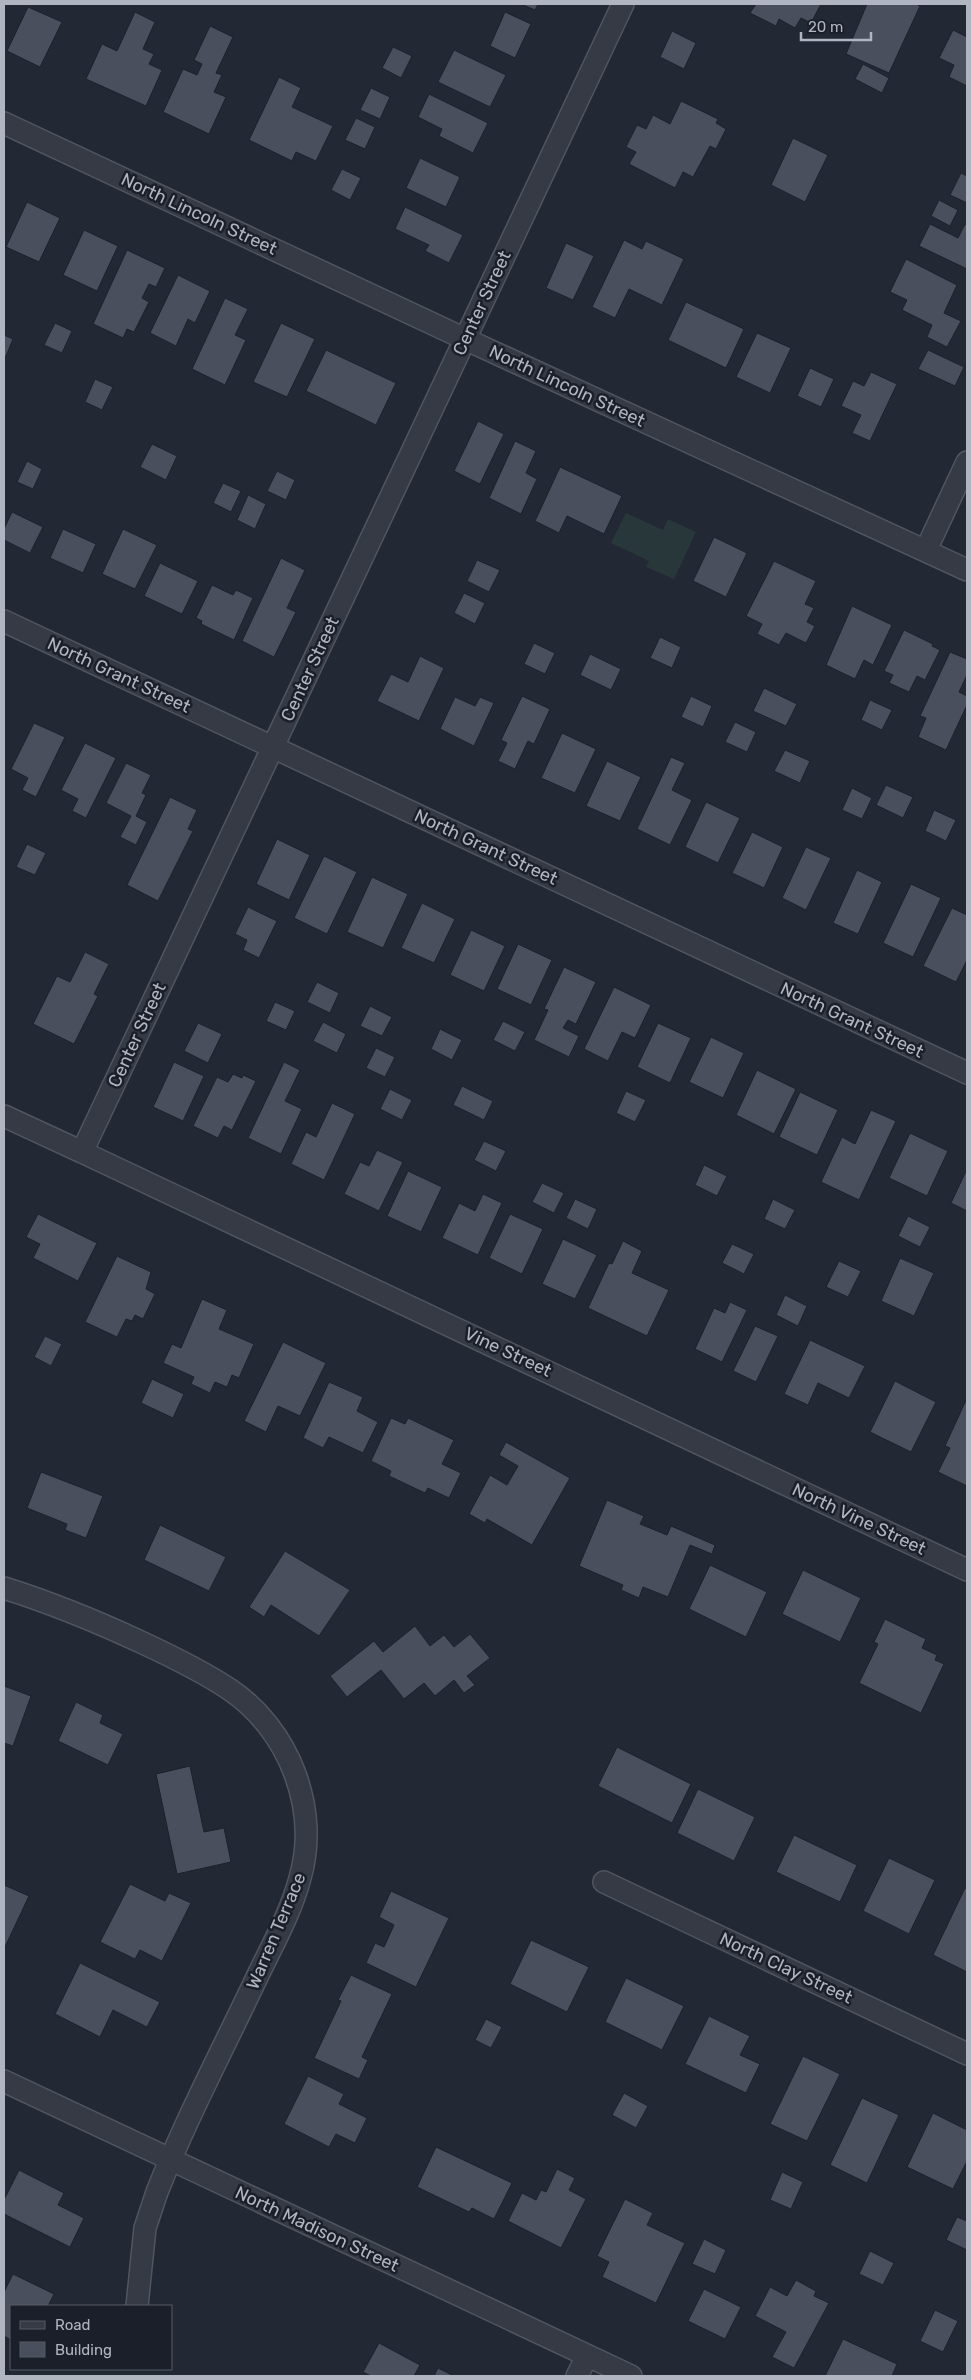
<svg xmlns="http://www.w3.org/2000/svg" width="971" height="2380" font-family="Rubik,sans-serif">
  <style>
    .green { fill: #283739 }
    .building { fill: #494f5d; stroke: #1d212b }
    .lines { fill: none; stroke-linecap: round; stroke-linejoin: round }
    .street-casing { stroke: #50555f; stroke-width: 24 }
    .street { stroke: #353a45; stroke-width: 21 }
    .labels { text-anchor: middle; stroke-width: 5; stroke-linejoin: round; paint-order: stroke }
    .street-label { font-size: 18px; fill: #b0b5c1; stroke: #1b1f29 }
  </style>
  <rect width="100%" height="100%" fill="#222834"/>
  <path class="green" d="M626,513L663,530L668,519L696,532L674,579L646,567L649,561L611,543Z"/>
  <path class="building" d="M521,4H538L535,10Z
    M756,4H821L811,23L801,18L795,28L779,19L776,26L750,13Z
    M867,4H916L920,6L889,73L846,54Z
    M28,7L62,22L40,67L7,51Z
    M135,12L155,22L143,49L154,54L149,64L162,70L146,106L86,79L102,44L117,51Z
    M505,12L531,24L515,58L490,46Z
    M210,26L233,37L216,73L222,75L214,92L226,97L209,134L163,112L183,69L197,75L202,64L194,60Z
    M953,30L967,37V86L949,77L954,65L939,58Z
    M672,31L696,43L684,69L660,57Z
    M393,47L412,56L401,78L382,68Z
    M454,50L506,75L490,107L438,82Z
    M863,64L889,78L882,93L855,79Z
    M279,77L301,88L292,107L333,126L316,161L296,152L292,161L249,140Z
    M371,88L390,97L380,119L360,110Z
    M429,94L488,123L473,153L439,136L442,129L418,117Z
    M681,101L718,119L716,123L726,129L716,149L710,146L693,177L683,172L675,188L629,164L636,152L626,147L637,125L646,129L653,115L670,124Z
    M356,118L375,127L365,149L345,140Z
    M793,138L828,155L805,202L771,185Z
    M420,158L460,177L446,207L406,188Z
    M342,169L361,178L350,200L331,190Z
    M961,173L967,176V203L950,195Z
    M939,200L958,210L950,226L931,216Z
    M27,202L60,218L39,262L6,247Z
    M405,207L463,235L449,263L425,251L429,245L395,229Z
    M930,224L958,238L965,224L967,225V269L919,246Z
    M84,230L118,246L97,291L63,275Z
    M624,240L642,249L646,241L684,259L662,305L629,289L615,318L592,307Z
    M566,243L594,256L573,300L546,288Z
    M127,250L165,268L156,287L149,284L142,298L149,302L134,332L127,329L123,338L93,324Z
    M906,259L957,285L944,313L961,321L947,347L927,337L932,325L902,310L907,300L890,292Z
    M178,275L210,291L195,323L188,319L176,346L150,333Z
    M225,298L248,309L235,335L246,340L225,385L192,369Z
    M686,302L744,329L726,368L668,340Z
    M55,323L72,331L62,353L44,345Z
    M281,323L315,339L287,397L253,382Z
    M757,333L791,348L770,393L736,377Z
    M4,335L13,339L4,361Z
    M326,350L396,383L376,425L306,391Z
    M928,350L964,367L955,386L918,369Z
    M810,368L834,379L821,407L797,396Z
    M871,372L897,384L870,441L852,433L861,415L841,406L853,381L864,386Z
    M95,379L113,387L102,410L85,402Z
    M478,421L504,434L480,484L454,471Z
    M515,441L536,451L526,473L537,479L521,514L489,498Z
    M152,444L177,456L166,480L140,467Z
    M27,461L42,469L33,489L17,482Z
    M560,467L622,496L604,534L567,516L559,533L535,521Z
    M277,471L295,480L286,500L267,491Z
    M223,483L241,491L231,512L213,503Z
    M248,495L266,504L255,529L237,520Z
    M12,512L43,527L30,553L4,540V529Z
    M63,529L96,544L83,573L50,558Z
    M123,529L157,545L135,589L102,574Z
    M714,537L747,553L726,597L693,581Z
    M281,558L305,570L287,608L296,612L274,657L242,641Z
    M477,560L500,570L489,592L467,581Z
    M774,561L816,581L805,604L814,608L807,622L815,626L806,643L786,633L779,645L757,634L762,624L746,616Z
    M160,563L198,581L182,614L144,596Z
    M212,585L233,595L236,590L253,598L234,640L201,624L202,621L196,618Z
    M464,593L485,603L475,624L454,613Z
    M852,606L892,625L873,665L864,660L855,679L826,665Z
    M904,630L933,644L932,646L940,650L925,680L917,676L909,692L889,683L893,675L884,671Z
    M660,637L681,647L672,668L650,658Z
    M534,643L555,653L545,674L524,664Z
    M950,652L967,659V675L959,692L967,696V705L946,750L918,737L926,718L920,716Z
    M590,654L621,669L611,690L580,675Z
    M420,656L444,668L419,721L377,701L391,674L408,682Z
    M764,688L797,704L786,726L753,711Z
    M522,696L550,709L534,744L528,741L515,769L498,761L507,743L501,740Z
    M691,696L712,706L703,727L681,717Z
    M455,697L475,706L480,697L494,703L474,746L440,729Z
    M870,700L892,710L882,730L861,720Z
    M735,722L756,732L747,752L725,742Z
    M34,723L65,737L36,797L22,790L28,778L11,769Z
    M562,733L596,749L575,793L541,778Z
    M85,743L116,758L86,818L72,811L78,799L61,790Z
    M785,750L810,761L800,783L774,771Z
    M671,757L685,763L672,790L692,800L670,845L637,829Z
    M607,761L641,777L620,821L586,806Z
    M126,763L151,775L142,793L146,795L136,816L147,822L136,845L120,837L131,816L106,803Z
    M886,785L913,797L903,818L876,805Z
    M852,788L872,798L862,819L842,810Z
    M170,797L197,810L188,829L193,831L158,901L127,885Z
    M706,802L740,818L718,863L685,847Z
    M934,810L956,820L946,841L925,831Z
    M752,832L783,847L764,888L732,873Z
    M277,839L310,855L289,900L256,884Z
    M27,844L46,853L35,875L16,867Z
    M806,847L831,858L806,910L782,898Z
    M324,856L357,872L327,934L294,918Z
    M857,870L882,882L858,934L833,923Z
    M372,877L408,894L383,948L347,932Z
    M911,884L941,898L913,957L883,943Z
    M422,903L455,919L434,963L401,948Z
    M248,907L277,921L259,958L243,950L247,940L235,934Z
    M952,908L967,915V960L956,982L923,966Z
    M471,930L505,946L484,991L450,975Z
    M518,944L552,960L531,1005L497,989Z
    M85,952L109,964L94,994L98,996L74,1044L33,1024L57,976L70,982Z
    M564,967L596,982L576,1024L568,1020L563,1028L579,1036L569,1057L534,1040L548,1010L544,1009Z
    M317,982L339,993L330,1013L307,1002Z
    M614,987L651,1005L635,1038L622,1032L608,1061L584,1049Z
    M275,1002L295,1011L286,1030L266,1021Z
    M370,1006L392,1017L382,1036L360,1026Z
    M503,1021L525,1032L515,1051L493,1040Z
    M323,1022L346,1034L337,1053L313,1041Z
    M198,1023L222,1034L208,1063L184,1051Z
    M658,1023L691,1038L670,1083L637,1067Z
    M440,1029L462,1040L452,1060L431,1049Z
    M711,1037L744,1053L723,1098L689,1082Z
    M376,1048L395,1057L385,1077L366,1068Z
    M174,1062L204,1076L183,1121L153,1107Z
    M284,1062L300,1070L285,1101L302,1109L281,1154L248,1138Z
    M757,1070L796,1089L774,1134L736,1115Z
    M233,1074L242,1078L243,1075L256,1081L232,1130L224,1126L218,1138L193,1126L217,1077L228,1082Z
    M462,1086L493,1101L484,1120L453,1105Z
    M390,1089L412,1100L402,1120L380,1109Z
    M626,1091L646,1100L635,1122L616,1113Z
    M800,1092L838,1110L817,1155L779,1137Z
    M332,1103L355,1114L324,1180L291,1164L306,1132L316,1137Z
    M871,1110L896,1121L859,1200L821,1182L842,1137L855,1144Z
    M910,1133L948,1151L927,1196L889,1178Z
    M484,1141L506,1151L496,1171L474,1160Z
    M377,1150L403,1162L379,1211L344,1194L360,1162L369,1166Z
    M704,1165L727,1176L717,1196L695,1185Z
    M967,1169V1211L951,1203Z
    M408,1171L442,1187L421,1232L387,1216Z
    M542,1183L564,1193L554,1213L532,1202Z
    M483,1194L502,1203L478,1255L442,1238L459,1203L475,1211Z
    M575,1199L597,1209L588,1229L566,1218Z
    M773,1199L795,1210L785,1229L764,1219Z
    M38,1214L97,1243L78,1281L33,1258L40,1244L26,1237Z
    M510,1214L543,1229L522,1274L489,1258Z
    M908,1216L930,1227L920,1247L898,1236Z
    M563,1239L597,1255L575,1299L542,1284Z
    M623,1241L642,1251L632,1273L669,1290L647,1336L588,1308L609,1263L612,1264Z
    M732,1244L754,1254L744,1274L722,1263Z
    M117,1256L151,1272L146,1289L155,1294L143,1319L135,1315L132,1321L126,1319L117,1337L85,1322Z
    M900,1258L934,1273L914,1316L881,1301Z
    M839,1261L861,1271L848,1297L826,1287Z
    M785,1295L807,1306L798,1326L776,1315Z
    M202,1299L227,1310L219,1329L254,1344L239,1378L232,1375L227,1387L215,1382L210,1393L191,1384L194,1377L163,1363L172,1344L181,1348Z
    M730,1302L747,1310L722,1362L695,1349L714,1308L725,1313Z
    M755,1326L778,1336L756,1382L733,1371Z
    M45,1336L62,1344L51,1366L34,1357Z
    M810,1340L865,1366L849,1398L818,1383L808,1405L784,1394Z
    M283,1342L326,1363L300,1416L278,1406L266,1432L244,1421Z
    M152,1379L184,1394L173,1418L141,1403Z
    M895,1381L936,1402L911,1452L870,1432Z
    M329,1382L363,1397L357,1411L378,1422L363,1453L329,1437L323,1448L303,1438Z
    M967,1398V1486L938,1472L950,1448L945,1446Z
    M391,1418L405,1424L408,1418L454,1440L442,1464L461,1473L449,1498L428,1488L425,1493L389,1476L391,1471L371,1461Z
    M506,1442L570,1478L532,1545L487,1519L485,1523L469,1514L490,1475L507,1485L518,1466L499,1455Z
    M41,1472L103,1496L86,1538L65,1530L67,1524L27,1508Z
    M607,1500L644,1516L640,1524L667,1535L671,1526L715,1545L712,1554L690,1545L668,1597L643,1587L639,1598L621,1590L623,1585L579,1566Z
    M160,1525L226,1557L209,1591L144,1560Z
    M285,1551L350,1590L319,1636L271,1605L264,1617L249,1607Z
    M710,1565L767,1592L746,1637L689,1609Z
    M803,1570L861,1598L840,1642L782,1614Z
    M885,1619L926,1639L922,1648L937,1655L935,1660L944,1664L921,1713L859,1683L878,1644L874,1642Z
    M415,1626L430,1646L444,1635L454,1647L470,1634L490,1658L467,1676L475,1685L464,1693L454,1680L435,1696L424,1683L404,1699L381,1670L347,1697L330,1676L374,1641L383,1652Z
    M4,1686L31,1696L13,1746L4,1743Z
    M76,1702L103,1715L100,1723L123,1734L108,1765L58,1741Z
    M617,1747L691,1784L672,1823L598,1786Z
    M190,1766L204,1832L224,1828L231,1862L177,1874L156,1774Z
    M698,1789L755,1817L734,1861L677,1833Z
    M794,1835L857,1865L840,1902L776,1872Z
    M889,1858L935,1880L909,1934L863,1911Z
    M130,1884L165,1901L169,1893L191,1903L162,1961L140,1950L135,1959L100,1942Z
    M4,1885L29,1896L4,1949Z
    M965,1888L967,1889V1972L933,1955Z
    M391,1891L449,1918L416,1987L366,1963L375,1943L384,1947L394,1925L379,1917Z
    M531,1940L589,1967L567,2012L510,1984Z
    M80,1963L160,2002L147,2027L113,2010L100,2037L55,2014Z
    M351,1975L392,1994L362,2057L368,2060L359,2079L314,2058L341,2001L338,2000Z
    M626,1978L684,2006L662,2050L605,2022Z
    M709,2016L750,2036L740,2055L760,2064L746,2093L685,2064Z
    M486,2019L502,2027L491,2048L475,2040Z
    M803,2056L840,2074L807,2141L770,2124Z
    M308,2076L344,2094L339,2104L367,2118L355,2143L336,2134L329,2147L284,2124Z
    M624,2093L648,2106L636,2128L612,2115Z
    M862,2098L899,2115L867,2183L830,2165Z
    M933,2113L967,2130V2161L953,2189L907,2167Z
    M436,2147L512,2183L494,2219L472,2208L469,2212L417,2187Z
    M557,2169L575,2178L569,2190L586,2199L561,2248L508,2221L522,2193L536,2200L541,2190L546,2192Z
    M19,2170L64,2193L58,2205L84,2218L70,2247L4,2214V2200Z
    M782,2172L803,2182L791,2209L770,2200Z
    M625,2199L653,2213L647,2225L685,2243L656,2303L602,2277L609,2262L597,2256Z
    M957,2217L967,2221V2250L946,2240Z
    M704,2239L726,2250L715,2274L692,2264Z
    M870,2251L894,2263L883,2285L859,2274Z
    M13,2274L54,2294L48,2306H11V2340L4,2336V2292Z
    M796,2280L816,2291L814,2296L829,2303L794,2368L772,2357L786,2332L755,2316L770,2287L787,2296Z
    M704,2289L741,2307L725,2339L688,2321Z
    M935,2310L958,2321L943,2352L920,2341Z
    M843,2339L897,2364L892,2376H825Z
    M379,2343L420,2365L414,2376H371L363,2372Z
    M438,2368L454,2376H434Z"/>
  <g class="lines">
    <g class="street-casing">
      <path id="street" d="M623,4L82,1152L967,1570
        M4,123L465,339L967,570
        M926,550L967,462
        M4,621L967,1073
        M4,1116L82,1152
        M4,1588C52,1603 98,1622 143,1643C173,1657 202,1671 229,1689C289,1729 320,1809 300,1878C291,1912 273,1944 258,1975C224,2047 186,2119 157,2192L145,2228L137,2306
        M604,1882L967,2054
        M4,2081L631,2376
        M577,2376L587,2356"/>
    </g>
    <use href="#street" class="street"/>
  </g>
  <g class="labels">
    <g class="street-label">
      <text transform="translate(199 214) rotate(25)" y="6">North Lincoln Street</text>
      <text transform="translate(482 303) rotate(-65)" y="6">Center Street</text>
      <text transform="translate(567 386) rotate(25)" y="6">North Lincoln Street</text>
      <text transform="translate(310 669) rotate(-65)" y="6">Center Street</text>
      <text transform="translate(119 675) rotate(25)" y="6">North Grant Street</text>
      <text transform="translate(486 847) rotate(25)" y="6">North Grant Street</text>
      <text transform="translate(852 1020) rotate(25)" y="6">North Grant Street</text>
      <text transform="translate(137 1035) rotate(-65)" y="6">Center Street</text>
      <text transform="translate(508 1352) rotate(25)" y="6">Vine Street</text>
      <text transform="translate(859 1519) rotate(25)" y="6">North Vine Street</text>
      <text transform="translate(276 1931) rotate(-67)" y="6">Warren Terrace</text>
      <text transform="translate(786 1968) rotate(25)" y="6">North Clay Street</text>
      <text transform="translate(317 2229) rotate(25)" y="6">North Madison Street</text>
    </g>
  </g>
  <rect width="971" height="2380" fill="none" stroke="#b0b5c1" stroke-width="10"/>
  <rect x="10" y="2305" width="162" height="65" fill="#1b1f29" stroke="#575b66"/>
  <rect x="20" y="2321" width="25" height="8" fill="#353a45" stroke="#575b66"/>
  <text x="55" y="2330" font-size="15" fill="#b0b5c1">Road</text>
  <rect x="20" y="2342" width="25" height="15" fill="#494f5d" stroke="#575b66"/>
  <text x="55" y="2355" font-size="15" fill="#b0b5c1">Building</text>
  <path d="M801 32v8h70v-8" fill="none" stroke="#b0b5c1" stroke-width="2.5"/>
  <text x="808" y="32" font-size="15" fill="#b0b5c1" stroke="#1b1f29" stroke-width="4" paint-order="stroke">20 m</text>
</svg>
